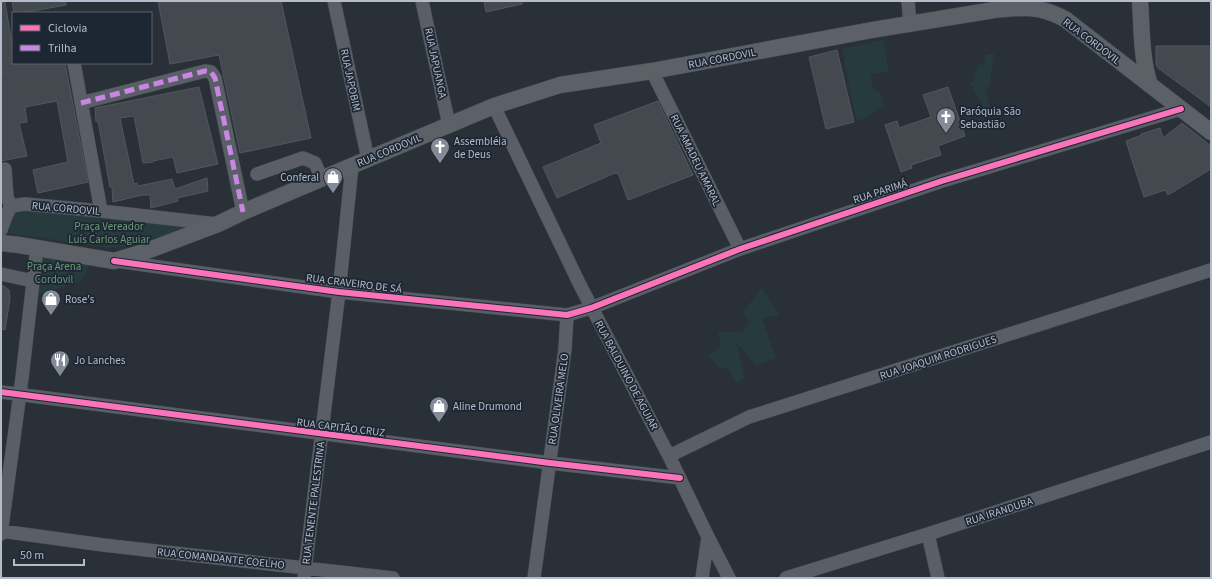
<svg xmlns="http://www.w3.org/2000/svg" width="1212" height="579" font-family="'Source Sans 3',sans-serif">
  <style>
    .green { fill: #273a3e }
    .building { fill: #444950; stroke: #52575f }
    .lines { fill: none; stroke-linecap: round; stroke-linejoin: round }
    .minor-casing { stroke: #484c53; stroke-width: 14 }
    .major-casing { stroke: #484c55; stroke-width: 17 }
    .minor { stroke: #5a5e66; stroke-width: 13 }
    .major { stroke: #5c6168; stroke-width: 16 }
    .quiet { stroke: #c787e3; stroke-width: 5; stroke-dasharray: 10 5; stroke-linecap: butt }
    .cycleway-casing { stroke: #1d2633; stroke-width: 8 }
    .cycleway { stroke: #fb73b8; stroke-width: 6 }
    .labels { text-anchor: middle; stroke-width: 3.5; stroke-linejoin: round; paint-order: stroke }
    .street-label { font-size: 11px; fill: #b4bcc9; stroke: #1d2633 }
    .poi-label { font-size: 11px; fill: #b4bcc9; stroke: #1d2633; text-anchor: start }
    .park-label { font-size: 11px; fill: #6b9a76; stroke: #1d2633 }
  </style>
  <rect width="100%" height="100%" fill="#2a3038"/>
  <path class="green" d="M883,40L889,71L871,75L873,88L881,95L884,105L864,119L856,120L842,49Z
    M994,53L990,84L986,91L992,112L990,118L986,116L983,107L970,83L974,80L978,63L984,65L985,55Z
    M13,208L189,226L135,246L108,248L9,233Z
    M39,251L92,260L81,282L34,296Z
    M762,288L779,315L762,318L776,358L756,365L736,342L745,377L737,384L728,369L718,366L709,356L721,345L718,332H741L749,323L743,312Z"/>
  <path class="building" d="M12,1H66V5L21,13H14Z
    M158,1H281L311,138L240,153L219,55L170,64Z
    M484,1H522V4L486,12Z
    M5,2L13,51V63H65L88,182L38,193L33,170L68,162L57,101L25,107L27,122L19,123L27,156L1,161V76H3L1,64V3Z
    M1156,46H1211V107L1158,68L1156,64Z
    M837,50L854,122L826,129L809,57Z
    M199,87L218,164L177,173L173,157L153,161V162L143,163L134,116L120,118L134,184L137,183L138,186L172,179L175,189L207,178L208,191L177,198L178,201L151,208L150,195H142L113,202L112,187H110L98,121L96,122L95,108Z
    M948,87L965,136L938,146L941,155L911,165L912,168L901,172L885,125L897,121L899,128L931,117L923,95Z
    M658,101L693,175L628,200L618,173L616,174L615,173L557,198L543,167L601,143L594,125Z
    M1182,123L1211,146V169L1168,195L1165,190L1144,197L1126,141L1142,135L1141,134L1160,128L1163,138Z
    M1,284L9,290L10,299L5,330L1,329Z"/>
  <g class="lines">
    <g class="minor-casing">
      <path id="minor" d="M334,1L368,159
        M422,1L449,125
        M908,1L910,24
        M74,63L101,211
        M652,71L740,249
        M81,103L205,71L211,72L215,78L243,212
        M494,106L580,285L669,456L708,537L729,578
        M5,169L7,197L11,206
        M257,174L303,158L315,163L322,179
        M1,230L6,216L11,206L25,204L101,211L217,224
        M116,261L339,292L567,315L591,308L740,249L942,181L1181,109
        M1,274L33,281
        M1,392L550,463L680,478
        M669,456L749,417L1211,270
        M1,531L103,545L393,578
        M1,534L22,378L37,247
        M928,534L938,578
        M304,578L339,292L352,166
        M534,578L565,349L567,315
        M702,578L708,537
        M786,578L928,534L1211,442"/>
    </g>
    <g class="major-casing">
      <path id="major" d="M1140,1C1142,30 1141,58 1150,85
        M1,243L19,245L114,261L144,252L218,224L243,212L368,159L494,106L560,85L652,71L872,30L994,10C1022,7 1039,5 1065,19L1211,132"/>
    </g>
    <use href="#minor" class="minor"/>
    <use href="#major" class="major"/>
    <path class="quiet" d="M81,103L205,71L211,72L215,78L243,212"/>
    <g class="cycleway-casing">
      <path id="cycleway" d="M114,261L339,292L567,315L591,308L740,249L942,181L1181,109
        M1,392L550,463L680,478"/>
    </g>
    <use href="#cycleway" class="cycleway"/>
  </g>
  <defs>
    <g id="church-pin" transform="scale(1)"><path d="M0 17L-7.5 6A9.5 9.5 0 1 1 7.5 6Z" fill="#848b96" stroke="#1d2633"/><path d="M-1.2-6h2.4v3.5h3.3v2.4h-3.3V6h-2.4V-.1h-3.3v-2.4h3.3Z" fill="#fff"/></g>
    <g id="shop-pin" transform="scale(1)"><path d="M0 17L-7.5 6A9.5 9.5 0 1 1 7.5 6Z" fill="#848b96" stroke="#1d2633"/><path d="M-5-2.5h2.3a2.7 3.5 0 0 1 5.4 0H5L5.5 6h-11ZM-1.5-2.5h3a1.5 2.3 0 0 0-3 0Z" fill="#fff"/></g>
    <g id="restaurant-pin" transform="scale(1)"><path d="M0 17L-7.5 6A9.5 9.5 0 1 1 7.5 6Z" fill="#848b96" stroke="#1d2633"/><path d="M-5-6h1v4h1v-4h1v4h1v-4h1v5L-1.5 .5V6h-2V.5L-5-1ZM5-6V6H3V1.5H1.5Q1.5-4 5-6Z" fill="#fff"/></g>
  </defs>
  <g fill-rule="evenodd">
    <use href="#church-pin" x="946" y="117"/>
    <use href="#church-pin" x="440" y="147"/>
    <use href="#shop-pin" x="333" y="177"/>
    <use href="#shop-pin" x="51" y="299"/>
    <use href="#restaurant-pin" x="60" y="360"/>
    <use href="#shop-pin" x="439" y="406"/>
  </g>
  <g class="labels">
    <g class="street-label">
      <text transform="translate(1092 41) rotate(37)" y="4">RUA CORDOVIL</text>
      <text transform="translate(722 58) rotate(-11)" y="4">RUA CORDOVIL</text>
      <text transform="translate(436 63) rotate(78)" y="4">RUA JAPUANGA</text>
      <text transform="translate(351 80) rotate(78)" y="4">RUA JAPOBIM</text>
      <text transform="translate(389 150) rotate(-23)" y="4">RUA CORDOVIL</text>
      <text transform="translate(696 160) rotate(64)" y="4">RUA AMADEU AMARAL</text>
      <text transform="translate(880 191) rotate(-18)" y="4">RUA PARIMÁ</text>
      <text transform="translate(66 208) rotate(5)" y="4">RUA CORDOVIL</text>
      <text transform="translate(354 283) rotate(7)" y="4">RUA CRAVEIRO DE SÁ</text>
      <text transform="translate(938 357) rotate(-18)" y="4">RUA JOAQUIM RODRIGUES</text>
      <text transform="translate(627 375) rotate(62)" y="4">RUA BALDUINO DE AGUIAR</text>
      <text transform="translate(558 399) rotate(-82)" y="4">RUA OLIVEIRA MELO</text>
      <text transform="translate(341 427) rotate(7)" y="4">RUA CAPITÃO CRUZ</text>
      <text transform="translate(313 503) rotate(-83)" y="4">RUA TENENTE PALESTRINA</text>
      <text transform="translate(999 511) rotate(-18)" y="4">RUA IRANDUBA</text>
      <text transform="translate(221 558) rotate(6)" y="4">RUA COMANDANTE COELHO</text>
    </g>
    <g class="poi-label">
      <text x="960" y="115">Paróquia São<tspan x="960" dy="13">Sebastião</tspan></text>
      <text x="454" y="145">Assembléia<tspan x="454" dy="13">de Deus</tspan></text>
      <text x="319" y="181" text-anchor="end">Conferal</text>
      <text x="65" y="303">Rose's</text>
      <text x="74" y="364">Jo Lanches</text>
      <text x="453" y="410">Aline Drumond</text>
    </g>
    <g class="park-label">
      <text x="109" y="230">Praça Vereador<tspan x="109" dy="13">Luís Carlos Aguiar</tspan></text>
      <text x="54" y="270">Praça Arena<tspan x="54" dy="13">Cordovil</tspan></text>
    </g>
  </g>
  <rect width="1212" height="579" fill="none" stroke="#b4bcc9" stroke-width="4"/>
  <rect x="12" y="12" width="140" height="52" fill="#1d2633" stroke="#59626f"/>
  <rect x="20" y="25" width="20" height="6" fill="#fb73b8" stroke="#59626f"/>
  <text x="48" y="32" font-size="12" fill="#b4bcc9">Ciclovia</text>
  <rect x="20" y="45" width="20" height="6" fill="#c787e3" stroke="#59626f"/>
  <text x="48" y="52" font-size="12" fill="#b4bcc9">Trilha</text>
  <path d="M14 559v6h70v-6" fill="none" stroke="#b4bcc9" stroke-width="2"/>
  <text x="20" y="559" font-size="12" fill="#b4bcc9" stroke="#1d2633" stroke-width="3" paint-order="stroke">50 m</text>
</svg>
